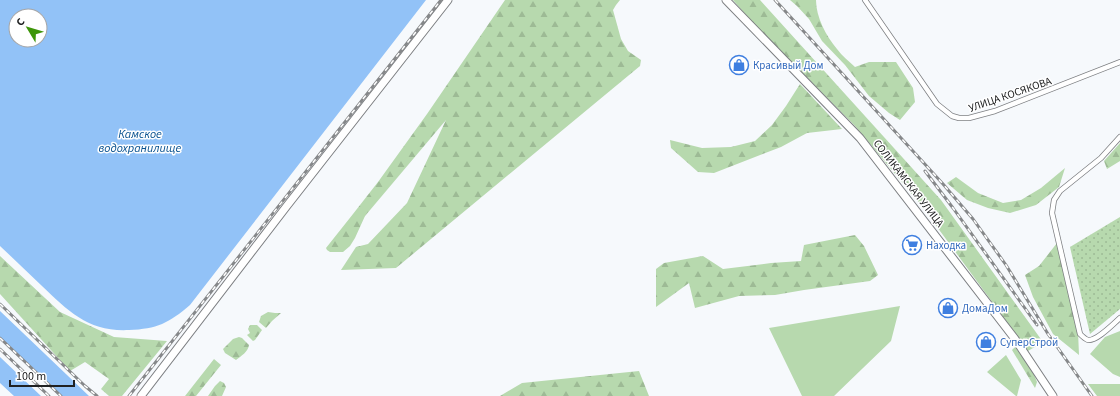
<svg xmlns="http://www.w3.org/2000/svg" width="1120" height="396" font-family="'Source Sans 3',sans-serif">
  <style>
    .grass { fill: #b7d9ae }
    .forest { fill: url(#forest-firs) }
    .park { fill: url(#park-dots) }
    .water { fill: #92c2f7; fill-rule: evenodd }
    .lines { fill: none; stroke-linecap: round; stroke-linejoin: round }
    .street-casing { stroke: #7d7f82; stroke-width: 6 }
    .primary-casing { stroke: #7d7f82; stroke-width: 9 }
    .street { stroke: #fff; stroke-width: 4.5 }
    .primary { stroke: #fff; stroke-width: 7 }
    .rail-casing { stroke: #86888a; stroke-width: 3 }
    .rail { stroke: #fff; stroke-width: 1.5; stroke-dasharray: 4.5; stroke-linecap: butt }
    .labels { text-anchor: middle; stroke-width: 3; stroke-linejoin: round; paint-order: stroke }
    .shop-label { font-size: 11px; fill: #366cbe; stroke: #fff; text-anchor: start }
    .street-label { font-size: 11px; fill: #202122; stroke: #fff }
    .water-label { font-size: 12px; font-style: italic; fill: #095290; stroke: #fff }
  </style>
  <defs>
    <pattern id="forest-firs" width="22" height="20" patternUnits="userSpaceOnUse"><rect width="22" height="20" fill="#b7d9ae"/><path d="M5 1l3.5 6h-7zM16 11l3.5 6h-7z" fill="#9dba95"/></pattern>
    <pattern id="park-dots" width="8" height="8" patternUnits="userSpaceOnUse"><rect width="8" height="8" fill="#b7d9ae"/><path d="M2 2h.1M6 6h.1" fill="none" stroke="#9dba95" stroke-width="1.8" stroke-linecap="round"/></pattern>
  </defs>
  <rect width="100%" height="100%" fill="#f6f9fc"/>
  <path class="grass" d="M900,306L891,341L834,396H802L769,328Z
    M1120,331V377L1113,374L1090,354L1105,337Z
    M1006,355L1021,380L1017,396H1016L987,372Z
    M1088,384H1120V396H1097Z"/>
  <path class="forest" d="M505,0H620L616,5L613,10L621,39L628,51L641,60L640,66L396,268L341,270L356,247L368,244L407,203L446,120L365,216L355,238L350,246L343,252H330L327,250L326,248L353,214L378,182L427,114Z
    M733,0H760L941,200L1043,342L1028,351L921,205L855,126L751,21Z
    M790,0H816C816,17 826,36 837,49C842,56 849,61 855,67L869,62H896L913,88L915,102L900,120L889,113L869,96L845,65L822,41L809,19L797,6Z
    M800,84L842,129L807,133L781,147L714,173L698,172L671,148L670,140L702,148L731,147L755,141L772,125L786,106Z
    M1120,143V161L1107,169L1104,161Z
    M1065,168L1059,187L1036,205L1010,213L988,208L967,200L947,183L956,177L978,193L1003,203L1021,200L1041,188Z
    M855,235L864,246L878,275L870,281L804,290L775,295L739,296L695,308L689,283L656,307V269L664,263L703,256L723,269L771,263L801,261L804,245Z
    M1057,243L1078,331L1079,355L1053,334L1033,297L1025,275L1039,266Z
    M0,256L60,312L114,337L167,341L122,396H109L101,389L109,379L85,362L70,371L0,294Z
    M268,312L275,313H281L272,321L266,328L259,322L261,316Z
    M250,325H257L262,330L255,340L253,341L247,335L250,333L248,329Z
    M239,337L242,338L249,345C248,352 241,356 236,360L225,353L223,349L233,339Z
    M1015,347L1033,372L1037,382L1035,388L1012,350Z
    M214,359L221,365L196,396H185Z
    M639,371L649,396H500L522,383Z
    M220,381L224,383L226,387L222,396H208L215,386Z"/>
  <path class="park" d="M1120,217V309L1090,334L1070,247Z"/>
  <path class="water" d="M0,0H426L190,305C169,323 157,329 129,330C89,332 69,312 42,286C28,273 14,259 0,246ZM16,16H40V40H16Z
    M0,311L89,396H62L0,337Z
    M0,357L41,396H14L0,383Z"/>
  <g class="lines">
    <g class="street-casing">
      <path id="street" d="M865,0L937,104L952,116L959,118H969L995,111L1120,62
        M1120,137L1101,158L1060,191L1054,200L1052,213L1080,334C1082,336 1085,339 1088,340C1097,341 1113,324 1120,318"/>
    </g>
    <g class="primary-casing">
      <path id="primary" d="M726,0L860,138L1015,339L1053,396
        M141,396L286,207L448,0"/>
    </g>
    <use href="#street" class="street"/>
    <use href="#primary" class="primary"/>
    <g class="rail-casing">
      <path id="rail" d="M775,0L943,184L973,219L1006,265L1048,334L1092,396
        M925,171L953,208L1037,325
        M0,304L85,386L97,396
        M0,338L61,396
        M0,349L49,396
        M129,396L441,0"/>
    </g>
    <use href="#rail" class="rail"/>
  </g>
  <defs>
    <g id="shop-ring" transform="scale(1)"><circle r="9.5" fill="#fff" stroke="#3f7fe0" stroke-width="1.5"/><path d="M-5-2.5h2.3a2.7 3.5 0 0 1 5.4 0H5L5.5 6h-11ZM-1.5-2.5h3a1.5 2.3 0 0 0-3 0Z" fill="#3f7fe0"/></g>
    <g id="supermarket-ring" transform="scale(1)"><circle r="9.5" fill="#fff" stroke="#3f7fe0" stroke-width="1.5"/><path d="M-6-5.5h2.5l.6 2H6L4.5 2H-2.5L-4.4-4H-6ZM-1.5 3.2a1.3 1.3 0 1 0 .1 0ZM3 3.2a1.3 1.3 0 1 0 .1 0Z" fill="#3f7fe0"/></g>
  </defs>
  <g fill-rule="evenodd">
    <use href="#shop-ring" x="739" y="65"/>
    <use href="#supermarket-ring" x="912" y="245"/>
    <use href="#shop-ring" x="948" y="308"/>
    <use href="#shop-ring" x="986" y="342"/>
  </g>
  <g class="labels">
    <g class="shop-label">
      <text x="753" y="69">Красивый Дом</text>
      <text x="926" y="249">Находка</text>
      <text x="962" y="312">ДомаДом</text>
      <text x="1000" y="346">СуперСтрой</text>
    </g>
    <g class="street-label">
      <text transform="translate(1010 94) rotate(-19)" y="4">УЛИЦА КОСЯКОВА</text>
      <text transform="translate(909 183) rotate(52)" y="4">СОЛИКАМСКАЯ УЛИЦА</text>
    </g>
    <g class="water-label">
      <text x="140" y="138">Камское<tspan x="140" dy="14">водохранилище</tspan></text>
    </g>
  </g>
  <g transform="translate(28 28) rotate(308)"><circle r="19" fill="#ffffff" stroke="#a6a6a7"/>
  <path d="M0-3L7 15L0 10L-7 15Z" fill="#3d9509"/>
  <text y="-6" font-size="11" font-weight="bold" text-anchor="middle" fill="#202122">С</text>
  </g>
  <path d="M10 380v6h64v-6" fill="none" stroke="#202122" stroke-width="2"/>
  <text x="16" y="380" font-size="12" fill="#202122" stroke="#ffffff" stroke-width="3" paint-order="stroke">100 m</text>
</svg>
